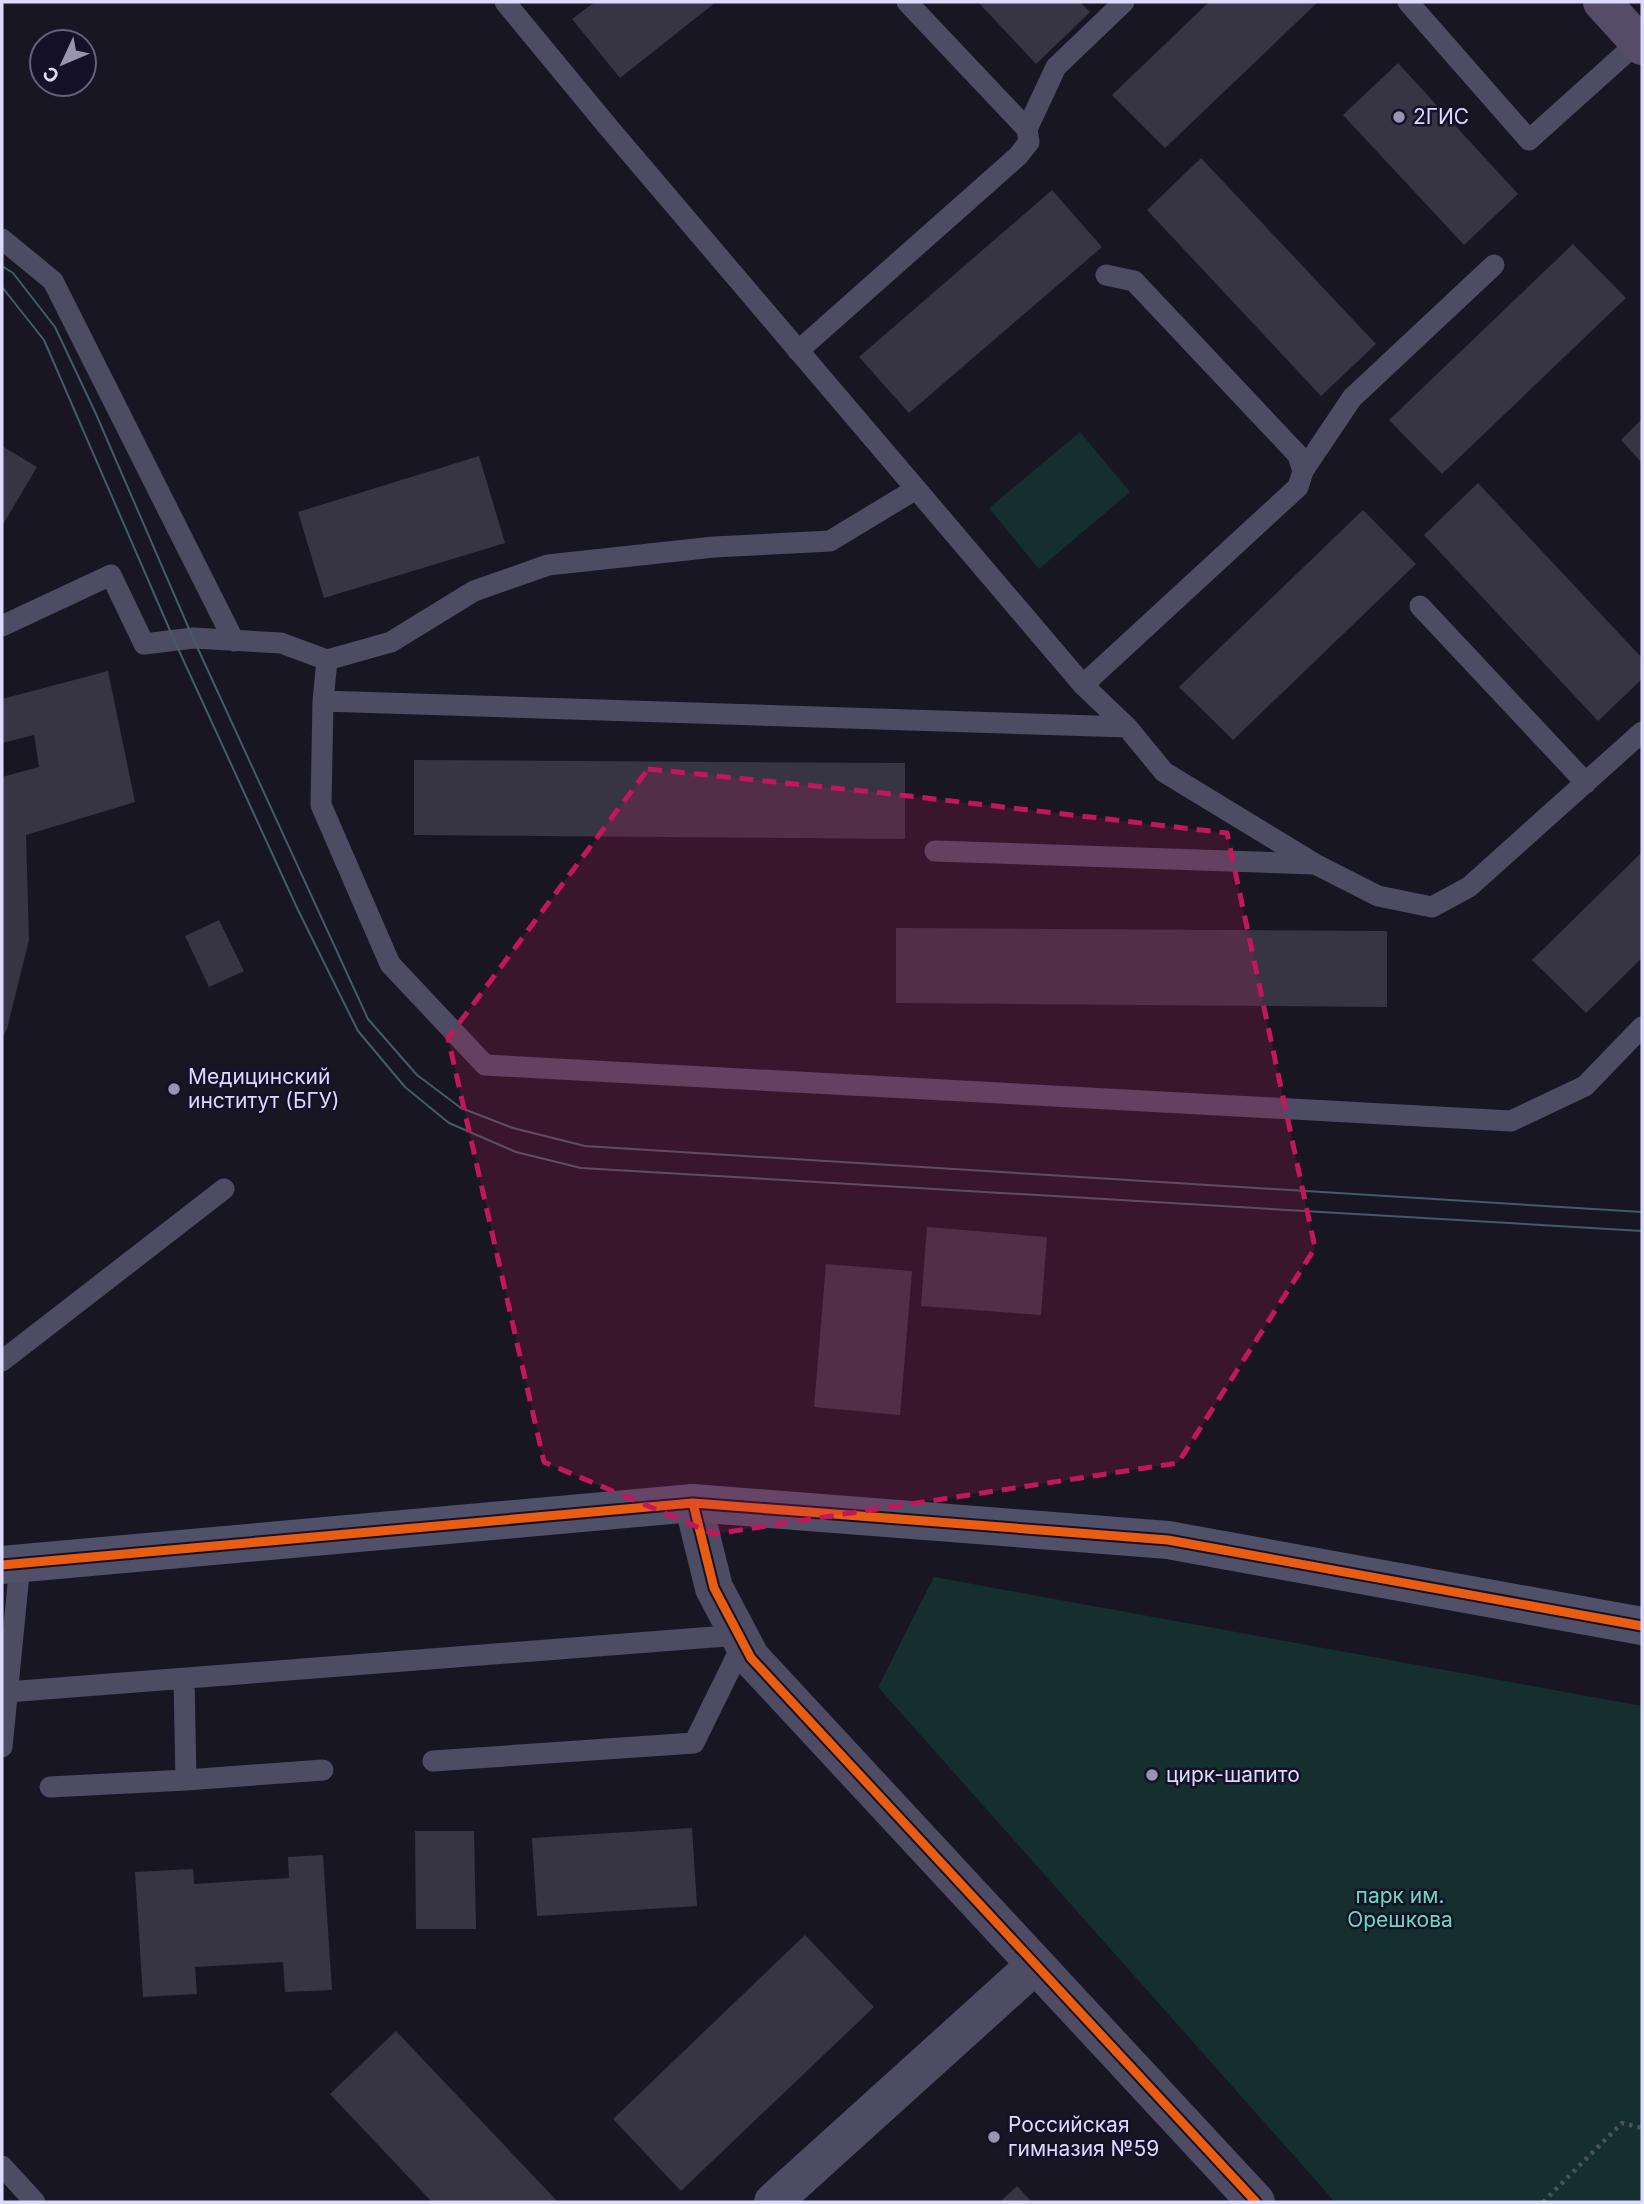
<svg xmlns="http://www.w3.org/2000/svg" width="1644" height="2204" font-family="Inter,sans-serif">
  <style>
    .green { fill: #152e2e }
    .building { fill: #373444 }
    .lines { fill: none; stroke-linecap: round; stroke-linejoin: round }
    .path { stroke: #47525f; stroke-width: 4.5; stroke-dasharray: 3.5 5; stroke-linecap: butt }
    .lane { stroke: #4d4c63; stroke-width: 21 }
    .street { stroke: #4d4c63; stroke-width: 38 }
    .secondary { stroke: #505069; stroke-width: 38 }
    .primary { stroke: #554d67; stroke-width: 38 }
    .tram { stroke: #465b6a; stroke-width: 2 }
    .cycleway-casing { stroke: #151128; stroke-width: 13 }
    .cycleway { stroke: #e95d12; stroke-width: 9 }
    .marked { fill: #c2185b; fill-opacity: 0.2; stroke: #c2185b; stroke-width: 5; stroke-dasharray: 14 9; stroke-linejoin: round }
    .poi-dot { fill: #9995b1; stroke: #151128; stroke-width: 2.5 }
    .labels { text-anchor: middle; stroke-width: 5; stroke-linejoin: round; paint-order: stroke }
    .poi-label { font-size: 21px; fill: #dedafd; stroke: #151128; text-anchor: start }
    .park-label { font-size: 21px; fill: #69dbbc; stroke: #151128 }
  </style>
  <rect width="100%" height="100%" fill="#181623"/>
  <path class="green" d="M1080,432L1130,492L1039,569L989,508Z
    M934,1577L1642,1706V2202H1335L878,1687Z"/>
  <path class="building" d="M595,2H716L620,78L572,19Z
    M978,2H1080L1090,12L1036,64Z
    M1209,2H1318L1165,148L1112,95Z
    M1398,63L1518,194L1464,245L1343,115Z
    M1201,158L1376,344L1321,396L1147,210Z
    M1052,190L1102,247L909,413L859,357Z
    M1573,244L1626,298L1442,474L1389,420Z
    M1642,419V463L1621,440Z
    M2,446L37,467L2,526Z
    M479,456L505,543L324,598L298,512Z
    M1478,483L1642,658V679L1598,721L1424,535Z
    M1363,510L1416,564L1233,740L1179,687Z
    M108,671L135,802L26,835L29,940L7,1029L2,1038V777L39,767L34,735L2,743V699Z
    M414,760L905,763V839L414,835Z
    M1642,852V958L1586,1013L1532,960Z
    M219,920L244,971L209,987L185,936Z
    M896,928L1387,931V1007L896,1003Z
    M927,1227L1047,1237L1041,1315L921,1306Z
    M826,1264L912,1271L900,1415L814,1407Z
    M692,1828L697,1906L537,1916L532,1838Z
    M415,1831H474L476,1929H416Z
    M323,1855L332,1990L285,1992L283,1962L195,1967L197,1994L143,1997L135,1872L193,1869L194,1884L289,1878L288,1857Z
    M805,1935L874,2007L681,2191L613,2119Z
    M396,2031L558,2202H432L330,2094Z
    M1017,2186L1032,2202H1000Z"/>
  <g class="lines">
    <path class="path" d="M1543,2202L1622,2123L1642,2128"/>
    <path class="lane" d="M505,2L609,128L1083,685L1127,727L1164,772L1315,864L1378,896L1432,907L1469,887L1642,732
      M1408,2L1529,140L1638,42
      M1027,129L1056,67L1124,2
      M2,239L53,281L234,641
      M798,351L1018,156L1029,142L1027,129L907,2
      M1303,471L1352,398L1494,265
      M1420,606L1586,783
      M2,626L111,575L144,644L193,638L281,643L327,660L391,642L474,591L548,565L714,547L830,541L916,489
      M327,660L323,701L321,805L390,964L485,1065L1511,1121L1585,1086L1642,1027
      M1083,685L1298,487L1303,471L1298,455L1134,281L1106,275
      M323,701L1127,727
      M935,851L1313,864
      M2,1361L224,1189
      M7,1692L739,1635
      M2,1747L20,1564
      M433,1761L694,1743L743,1643
      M186,1780L323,1770
      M50,1787L186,1780L184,1678
      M2,2166L35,2202"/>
    <path class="street" d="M693,1503L714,1588L751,1658L1256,2202
      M773,2202L1034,1966"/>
    <path class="secondary" d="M2,1565L693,1503L1168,1540L1642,1626"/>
    <path class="primary" d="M1602,2L1642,46"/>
    <path class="tram" d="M2,266L13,273L55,327L96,414L193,638L368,1019L417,1075L461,1108L513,1128L585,1146L1642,1212
      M2,287L44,340L175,642L298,910L358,1031L405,1087L449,1123L516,1152L581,1168L1642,1231"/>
    <g class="cycleway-casing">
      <path id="cycleway" d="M693,1503L714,1588L751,1658L1256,2202
        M2,1565L693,1503L1168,1540L1642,1626"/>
    </g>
    <use href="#cycleway" class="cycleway"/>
  </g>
  <path class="marked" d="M648,769L883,793L1227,833L1315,1248L1178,1463L714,1534L544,1462L448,1038Z"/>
  <g class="poi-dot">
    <circle cx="1399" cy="117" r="7"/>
    <circle cx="174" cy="1089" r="7"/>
    <circle cx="1152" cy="1775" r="7"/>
    <circle cx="994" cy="2137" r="7"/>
  </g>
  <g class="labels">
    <g class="poi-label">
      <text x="1413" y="124">2ГИС</text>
      <text x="188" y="1084">Медицинский<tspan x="188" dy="24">институт (БГУ)</tspan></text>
      <text x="1166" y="1782">цирк-шапито</text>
      <text x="1008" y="2132">Российская<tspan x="1008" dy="24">гимназия №59</tspan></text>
    </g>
    <g class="park-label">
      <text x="1400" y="1903">парк им.<tspan x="1400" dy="24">Орешкова</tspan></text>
    </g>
  </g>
  <rect width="1644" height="2204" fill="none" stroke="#dedafd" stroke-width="7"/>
  <g transform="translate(63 63) rotate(226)"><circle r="33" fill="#151128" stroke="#65617d" stroke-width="2"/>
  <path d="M0-5L12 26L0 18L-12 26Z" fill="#9995b1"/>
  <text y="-10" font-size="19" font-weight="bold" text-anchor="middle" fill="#dedafd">С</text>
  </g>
</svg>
